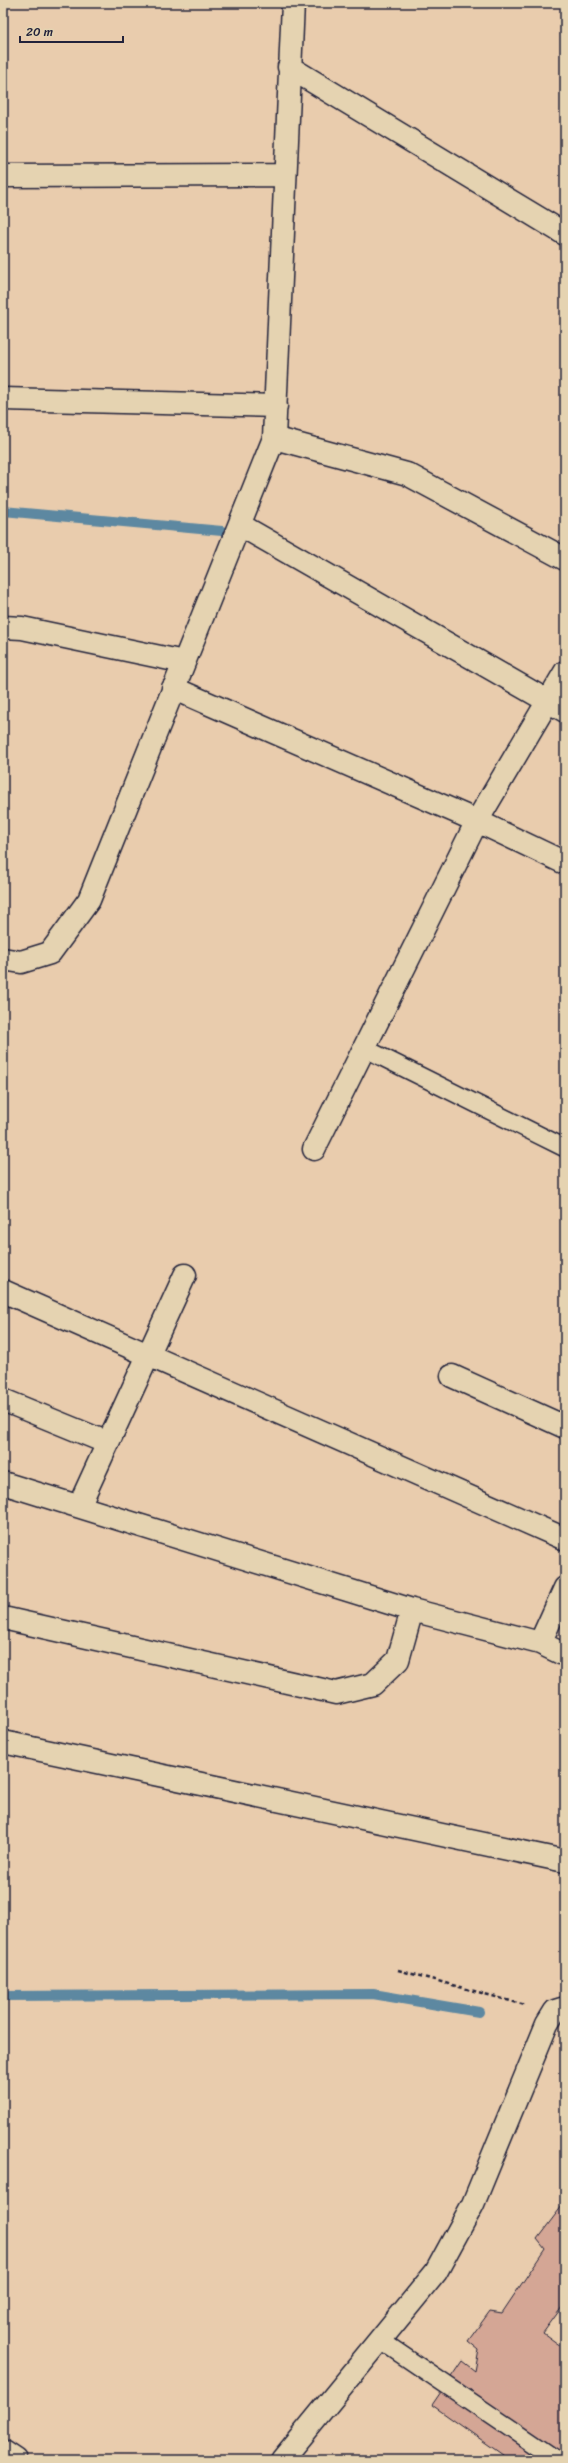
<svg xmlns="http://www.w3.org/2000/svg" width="568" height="2463" font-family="Sriracha,sans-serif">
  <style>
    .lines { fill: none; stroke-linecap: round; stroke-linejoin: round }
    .stream { stroke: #5d88a1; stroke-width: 10 }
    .building { fill: #d4a695; stroke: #22223b }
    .service-casing { stroke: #22223b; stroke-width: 20 }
    .minor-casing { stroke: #22223b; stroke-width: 25 }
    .path { stroke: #22223b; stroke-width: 2.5; stroke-dasharray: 4 3; stroke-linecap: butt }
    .service { stroke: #e5d3b1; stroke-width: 17 }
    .minor { stroke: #e5d3b1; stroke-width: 22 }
  </style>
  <rect width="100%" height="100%" fill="#e9ccad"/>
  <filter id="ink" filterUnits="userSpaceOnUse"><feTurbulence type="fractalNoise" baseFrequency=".025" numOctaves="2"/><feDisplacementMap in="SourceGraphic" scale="8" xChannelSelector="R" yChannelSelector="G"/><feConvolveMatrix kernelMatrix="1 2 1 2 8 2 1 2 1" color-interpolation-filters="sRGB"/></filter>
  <g filter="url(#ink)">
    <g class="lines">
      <path class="stream" d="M3,511L222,531
        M3,1996L373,1994L479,2012"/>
    </g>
    <path class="building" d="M565,2202V2303L543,2333L565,2349V2460H510L432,2405L462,2361L475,2371L479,2350L468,2341L490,2311L502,2313L545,2249L537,2239Z"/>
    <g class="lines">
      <g class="service-casing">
        <path id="service" d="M364,1048L565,1148
          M380,2340L557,2460"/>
      </g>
      <g class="minor-casing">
        <path id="minor" d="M289,67L565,234
          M3,176L285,175
          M3,399L276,406
          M274,438L407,474L565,559
          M240,525L565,711
          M3,627L22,628L184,662
          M173,688L477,821L565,863
          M3,959L21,962L50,953L89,900L274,438L293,3
          M314,1149L477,821L565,672
          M3,1291L565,1539
          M452,1376L565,1427
          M3,1400L108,1443
          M3,1483L412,1610L540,1643L565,1655
          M79,1506L185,1275
          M3,1618L336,1693L373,1684L398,1660L412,1610
          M540,1643L565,1588
          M3,1742L565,1861
          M3,2452L15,2460
          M282,2460L436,2272L473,2204L547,2024L555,2011L565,2008"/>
      </g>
      <path class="path" d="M398,1970L525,2005"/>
      <use href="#service" class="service"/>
      <use href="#minor" class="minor"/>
    </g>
  </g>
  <rect width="568" height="2463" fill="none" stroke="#e5d3b1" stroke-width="16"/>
  <rect x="8" y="8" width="552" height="2447" fill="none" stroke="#22223b" stroke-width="1.5" filter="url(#ink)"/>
  <path d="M20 36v6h103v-6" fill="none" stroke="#22223b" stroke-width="2"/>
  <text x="26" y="36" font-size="12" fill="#22223b" stroke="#e5d3b1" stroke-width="3" paint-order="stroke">20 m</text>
</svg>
